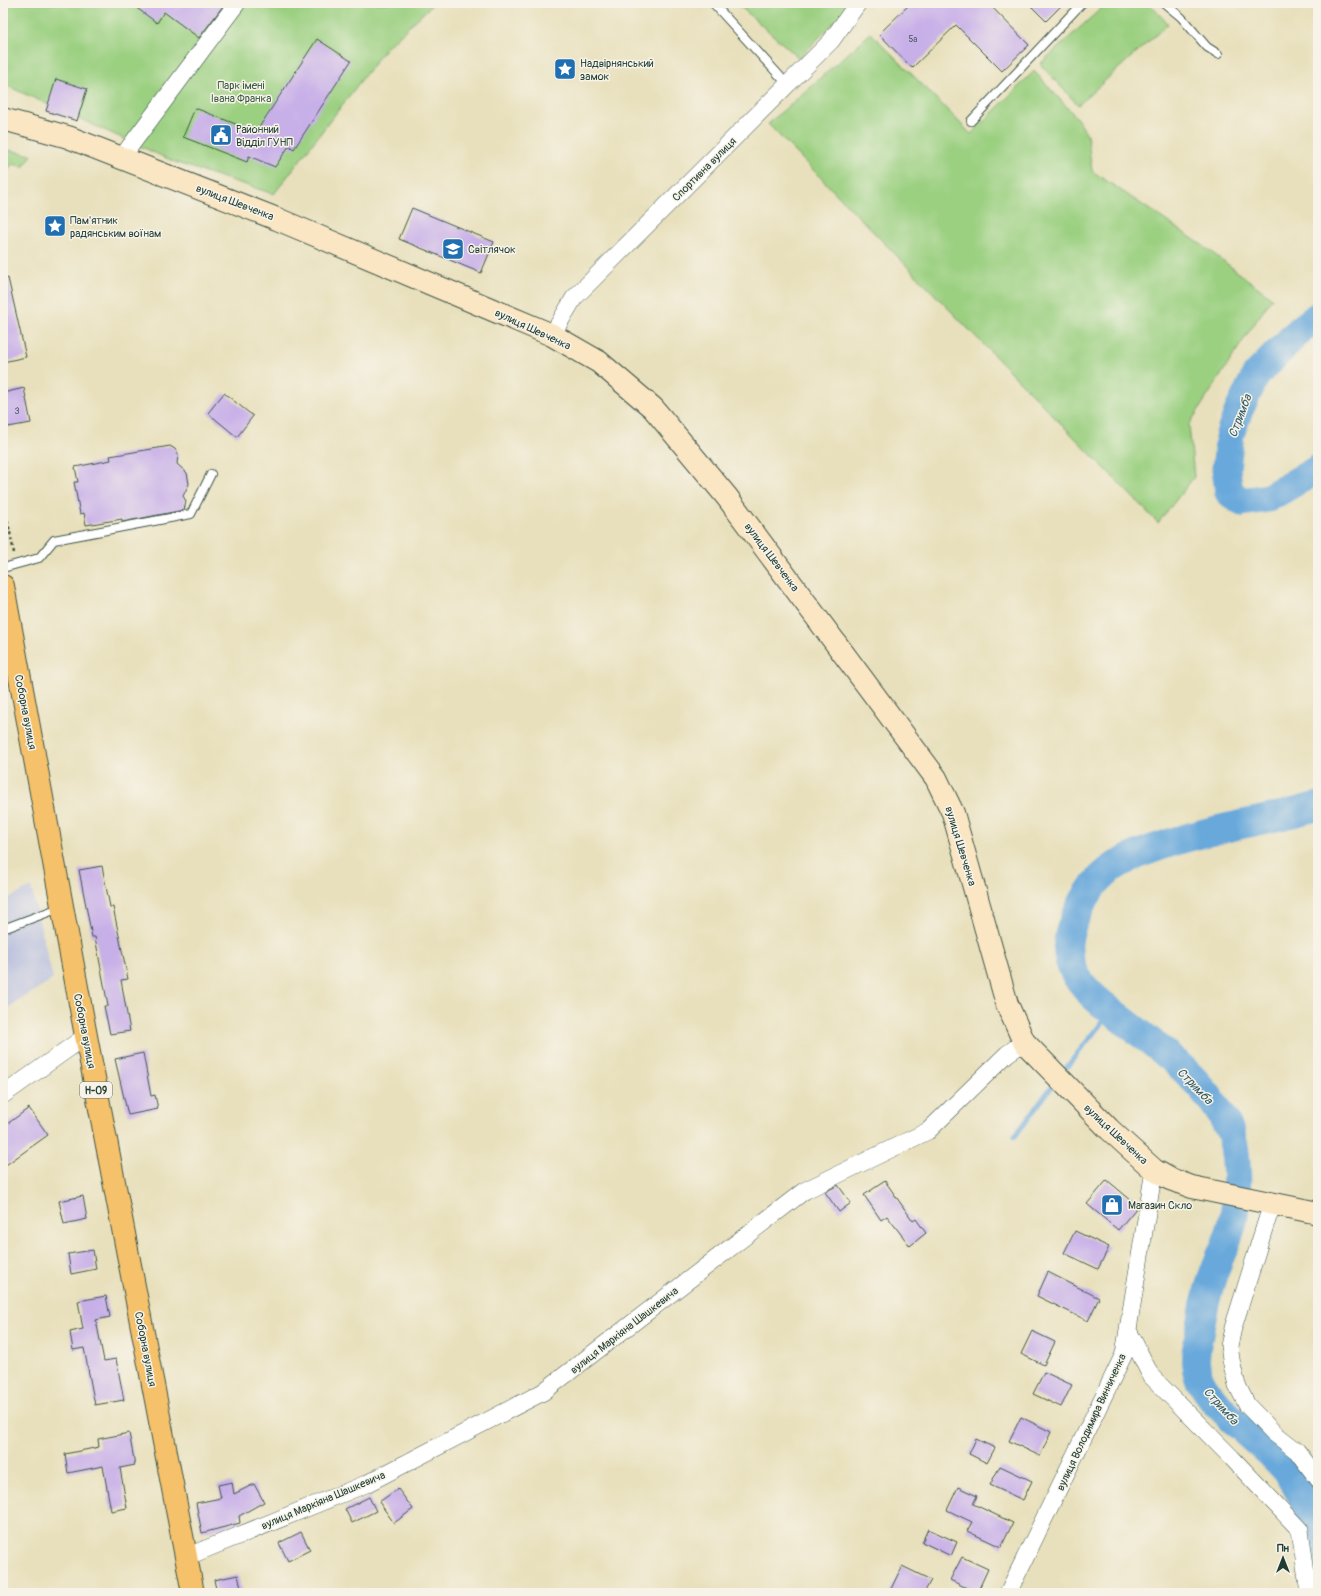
<svg xmlns="http://www.w3.org/2000/svg" width="1321" height="1596" font-family="Pangolin,sans-serif">
  <style>
    .industrial { fill: #bdc3de }
    .green { fill: #9bd081; stroke: #5d865a }
    .lines { fill: none; stroke-linecap: round; stroke-linejoin: round }
    .stream { stroke: #67a8db; stroke-width: 5 }
    .river { stroke: #67a8db; stroke-width: 29 }
    .building { fill: #c7afe8 }
    .lane-casing { stroke: #3d5548; stroke-width: 10 }
    .street-casing { stroke: #3d5548; stroke-width: 18 }
    .secondary-casing { stroke: #3d5548; stroke-width: 24 }
    .primary-casing { stroke: #3d5548; stroke-width: 24 }
    .path { stroke: #3d5548; stroke-width: 2.5; stroke-dasharray: 3 3; stroke-linecap: butt }
    .lane { stroke: #fff; stroke-width: 8 }
    .street { stroke: #fff; stroke-width: 17 }
    .secondary { stroke: #fbe6c4; stroke-width: 22 }
    .primary { stroke: #f5c16b; stroke-width: 22 }
    .labels { text-anchor: middle; stroke-width: 3; stroke-linejoin: round; paint-order: stroke }
    .number-label { font-size: 9px; fill: #495a61 }
    .shield { fill: #f7f3e8; stroke: #60746a; stroke-width: 1 }
    .shield-label { font-size: 10px; font-weight: bold; fill: #1f3d34 }
    .poi-label { font-size: 11px; fill: #1f3d34; stroke: #f7f3e8; text-anchor: start }
    .park-label { font-size: 11px; fill: #385a43; stroke: #f7f3e8 }
    .street-label { font-size: 11px; fill: #1f3d34; stroke: #f7f3e8 }
    .water-label { font-size: 12px; font-style: italic; fill: #355d66; stroke: #f7f3e8 }
  </style>
  <rect width="100%" height="100%" fill="#f7f3e8"/>
  <filter id="ink" filterUnits="userSpaceOnUse"><feTurbulence type="fractalNoise" baseFrequency=".025" numOctaves="2"/><feDisplacementMap in="SourceGraphic" scale="8" xChannelSelector="R" yChannelSelector="G"/><feConvolveMatrix kernelMatrix="1 2 1 2 8 2 1 2 1" color-interpolation-filters="sRGB"/></filter>
  <filter id="wash" filterUnits="userSpaceOnUse"><feTurbulence type="fractalNoise" baseFrequency=".012" numOctaves="4" result="noise"/><feDisplacementMap in="SourceGraphic" scale="16" xChannelSelector="R" yChannelSelector="G"/><feGaussianBlur stdDeviation="0.9" result="paint"/><feColorMatrix in="noise" values="0 0 0 0 0 0 0 0 0 0 0 0 0 0 0 0 0 1.4 0 .05"/><feComposite in="paint" operator="in"/></filter>
  <g filter="url(#wash)">
    <rect width="100%" height="100%" fill="#e8e0bc"/>
    <path class="industrial" d="M31,887L53,979L3,1011V901Z"/>
    <path class="green" d="M3,3H434L385,49L274,194L177,163L3,84Z
      M736,3H853L799,58Z
      M1107,3H1149L1168,24L1078,105L1040,64Z
      M871,33L971,134L1034,71L1076,117L1087,134L1092,171L1202,245L1272,298L1246,336L1189,425L1194,477L1158,523L768,124Z
      M3,149L32,155L23,167L13,164L3,174Z"/>
    <g class="lines">
      <path class="stream" d="M1062,1073L1112,1010
        M1015,1136L1056,1081"/>
      <path class="river" d="M1318,316L1301,329L1256,375L1239,410L1230,434L1226,469L1229,492L1242,502L1268,498L1318,469
        M1318,806C1265,822 1210,828 1158,847C1140,853 1122,860 1107,872C1090,886 1081,904 1073,923C1059,956 1075,982 1101,1003C1147,1040 1203,1074 1229,1129C1239,1152 1238,1198 1233,1221C1229,1240 1219,1257 1213,1275C1207,1293 1203,1311 1200,1330C1198,1341 1194,1355 1196,1366C1199,1402 1268,1445 1289,1474C1306,1497 1312,1524 1318,1551"/>
    </g>
    <g id="blocks">
      <path class="building" d="M130,3H219L223,6L199,38L164,12L157,23Z
        M911,3H988L1029,45L1002,71L956,25L912,68L879,34Z
        M1028,3H1064L1046,21Z
        M317,39L351,61L294,149L289,146L275,167L249,156L247,162L183,137L195,108L256,132Z
        M56,79L87,89L77,121L46,111Z
        M412,208L494,242L481,273L399,239Z
        M8,278L26,357L3,362V279Z
        M24,388L31,423L8,427L3,393Z
        M224,393L253,416L237,437L208,413Z
        M170,446L175,449L178,454L177,464L187,473L188,478L189,484L183,496L186,501L184,510L122,522V519L86,525L84,513L80,514L74,482H78L75,467L111,460L110,456Z
        M102,866L110,907H113L128,979L121,980L130,1031L110,1034L104,1006H108L95,937H92L79,870Z
        M143,1053L151,1096L155,1095L158,1109L128,1115L115,1059Z
        M29,1108L48,1135L3,1167V1127Z
        M1107,1180L1138,1206L1118,1230L1087,1204Z
        M885,1181L913,1221L916,1219L926,1233L910,1246L887,1216L881,1220L864,1195Z
        M838,1185L851,1203L839,1212L825,1192Z
        M83,1196L87,1219L64,1224L59,1201Z
        M1075,1231L1109,1247L1098,1269L1064,1253Z
        M93,1250L96,1269L71,1274L68,1254Z
        M1048,1272L1099,1298L1088,1321L1037,1296Z
        M106,1296L110,1317L96,1320L104,1361L116,1359L124,1400L95,1405L84,1348L73,1350L70,1332L83,1329L78,1301Z
        M1032,1331L1055,1342L1044,1365L1021,1354Z
        M1044,1372L1072,1385L1061,1407L1033,1394Z
        M1021,1417L1051,1432L1040,1456L1009,1441Z
        M129,1433L135,1465L120,1468L127,1508L111,1511L103,1466L68,1473L65,1454L99,1447L98,1439Z
        M976,1439L995,1448L987,1463L969,1454Z
        M1000,1466L1032,1481L1023,1500L990,1485Z
        M232,1482L234,1494L254,1484L264,1502L239,1516L240,1523L202,1533L196,1503L221,1498L218,1485Z
        M958,1487L977,1496L973,1504L1013,1523L1001,1547L967,1531L972,1522L947,1510Z
        M398,1489L413,1509L394,1523L379,1502Z
        M369,1497L376,1511L352,1523L345,1509Z
        M928,1529L957,1542L951,1556L922,1542Z
        M301,1532L310,1550L288,1561L279,1543Z
        M962,1557L988,1569L977,1593L950,1580Z
        M902,1566L931,1580L924,1593H889Z
        M238,1575L242,1593H217L214,1580Z"/>
    </g>
  </g>
  <g filter="url(#ink)">
    <use href="#blocks" fill-opacity="0" stroke="#3d5548" stroke-width="1"/>
    <g class="lines">
      <g class="lane-casing">
        <path id="lane" d="M713,3L788,85
          M1164,3L1181,17L1207,47L1218,54
          M971,121L1082,3
          M3,568L39,558L54,540L191,514L211,474
          M3,929L62,907"/>
      </g>
      <g class="street-casing">
        <path id="street" d="M122,157L237,3
          M552,335L574,298L831,41L858,3
          M3,1095L86,1036
          M1274,1205L1268,1216L1233,1328L1229,1346L1232,1365L1237,1385L1247,1405L1274,1433L1297,1451L1318,1479
          M1129,1332L1151,1376L1232,1458L1300,1530L1309,1593
          M186,1557L366,1484L543,1392L804,1191L928,1131L1007,1054L1024,1042
          M1008,1593L1124,1354L1154,1170"/>
      </g>
      <g class="secondary-casing">
        <path id="secondary" d="M3,119L68,137L277,219L552,335L599,362L653,408L727,497L936,778L953,813L1007,1004L1024,1042L1109,1129L1154,1170L1170,1179L1192,1187L1318,1213"/>
      </g>
      <g class="primary-casing">
        <path id="primary" d="M3,586L86,1036L193,1593"/>
      </g>
      <path class="path" d="M3,497L14,553"/>
      <use href="#lane" class="lane"/>
      <use href="#street" class="street"/>
      <use href="#secondary" class="secondary"/>
      <use href="#primary" class="primary"/>
    </g>
  </g>
  <defs>
    <g id="sight-square" transform="scale(1.15)"><rect x="-9" y="-9" width="18" height="18" rx="4" fill="#1f6fb2" stroke="#f7f3e8"/><path d="M0-6L1.8-2.2L6-1.7L2.9 1.2L3.7 5.4L0 3.3L-3.7 5.4L-2.9 1.2L-6-1.7L-1.8-2.2Z" fill="#fff"/></g>
    <g id="civic-square" transform="scale(1.15)"><rect x="-9" y="-9" width="18" height="18" rx="4" fill="#1f6fb2" stroke="#f7f3e8"/><path d="M-.6-6.5H3V-4.5H.6V-3L4-1V1h2V6H-6V1h2V-1L-.6-3ZM-1.2 2.5V6h2.4V2.5Z" fill="#fff"/></g>
    <g id="school-square" transform="scale(1.15)"><rect x="-9" y="-9" width="18" height="18" rx="4" fill="#1f6fb2" stroke="#f7f3e8"/><path d="M0-5L7-2L0 1L-7-2ZM-4 1L0 2.5L4 1V4Q0 6-4 4Z" fill="#fff"/></g>
    <g id="shop-square" transform="scale(1.15)"><rect x="-9" y="-9" width="18" height="18" rx="4" fill="#1f6fb2" stroke="#f7f3e8"/><path d="M-5-2.5h2.3a2.7 3.5 0 0 1 5.4 0H5L5.5 6h-11ZM-1.5-2.5h3a1.5 2.3 0 0 0-3 0Z" fill="#fff"/></g>
  </defs>
  <g fill-rule="evenodd">
    <use href="#sight-square" x="565" y="69"/>
    <use href="#civic-square" x="221" y="135"/>
    <use href="#sight-square" x="55" y="226"/>
    <use href="#school-square" x="453" y="249"/>
    <use href="#shop-square" x="1112" y="1205"/>
  </g>
  <g class="labels">
    <g class="number-label">
      <text x="913" y="42">5а</text>
      <text x="17" y="414">3</text>
    </g>
    <rect class="shield" x="80" y="1082" width="32" height="16" rx="3"/>
    <g class="shield-label">
      <text x="96" y="1094">Н-09</text>
    </g>
    <g class="poi-label">
      <text x="580" y="67">Надвірнянський<tspan x="580" dy="13">замок</tspan></text>
      <text x="236" y="133">Районний<tspan x="236" dy="13">Відділ ГУНП</tspan></text>
      <text x="70" y="224">Пам'ятник<tspan x="70" dy="13">радянським воїнам</tspan></text>
      <text x="468" y="253">Світлячок</text>
      <text x="1128" y="1209">Магазин Скло</text>
    </g>
    <g class="park-label">
      <text x="241" y="89">Парк імені<tspan x="241" dy="13">Івана Франка</tspan></text>
    </g>
    <g class="street-label">
      <text transform="translate(704 169) rotate(-45)" y="4">Спортивна вулиця</text>
      <text transform="translate(235 202) rotate(21)" y="4">вулиця Шевченка</text>
      <text transform="translate(533 329) rotate(25)" y="4">вулиця Шевченка</text>
      <text transform="translate(772 557) rotate(53)" y="4">вулиця Шевченка</text>
      <text transform="translate(26 712) rotate(79)" y="4">Соборна вулиця</text>
      <text transform="translate(961 846) rotate(73)" y="4">вулиця Шевченка</text>
      <text transform="translate(85 1031) rotate(79)" y="4">Соборна вулиця</text>
      <text transform="translate(1116 1134) rotate(43)" y="4">вулиця Шевченка</text>
      <text transform="translate(624 1330) rotate(-38)" y="4">вулиця Маркіяна Шашкевича</text>
      <text transform="translate(146 1349) rotate(79)" y="4">Соборна вулиця</text>
      <text transform="translate(1091 1422) rotate(-65)" y="4">вулиця Володимира Винниченка</text>
      <text transform="translate(323 1500) rotate(-23)" y="4">вулиця Маркіяна Шашкевича</text>
    </g>
    <g class="water-label">
      <text transform="translate(1240 416) rotate(-69)" y="4">Стримба</text>
      <text transform="translate(1195 1086) rotate(46)" y="4">Стримба</text>
      <text transform="translate(1221 1406) rotate(48)" y="4">Стримба</text>
    </g>
  </g>
  <rect width="1321" height="1596" fill="none" stroke="#f7f3e8" stroke-width="16"/>
  <g transform="translate(1283 1558)" stroke="#f7f3e8" stroke-width="3" paint-order="stroke">
  <path d="M0-3L7 15L0 10L-7 15Z" fill="#1f3d34"/>
  <text y="-6" font-size="11" font-weight="bold" text-anchor="middle" fill="#1f3d34">Пн</text>
  </g>
</svg>
